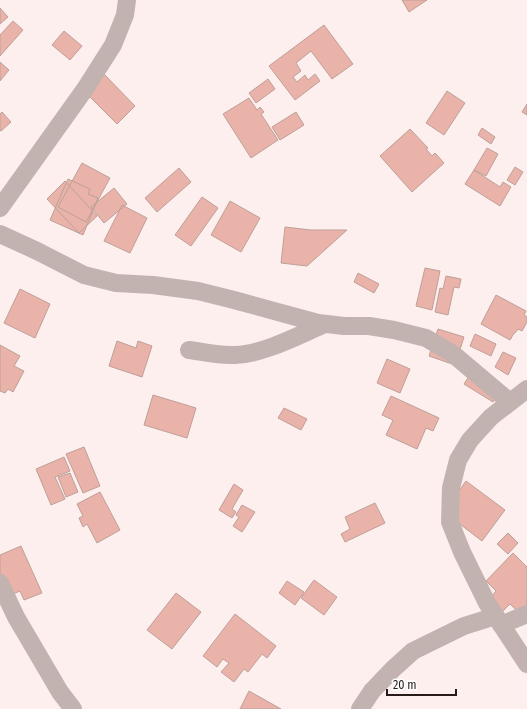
<svg xmlns="http://www.w3.org/2000/svg" width="527" height="709" font-family="'Fira Sans Condensed',sans-serif">
  <style>
    .building { fill: #e9b3a9; stroke: #bf9f99 }
    .lines { fill: none; stroke-linecap: round; stroke-linejoin: round }
    .minor { stroke: #c2b3b0; stroke-width: 18 }
  </style>
  <rect width="100%" height="100%" fill="#fdefed"/>
  <path class="building" d="M402,0H427L409,12Z
    M0,8L8,17L0,24Z
    M13,21L23,30L0,56V35Z
    M324,25L353,64L332,79L311,51L296,63L301,71L293,77L297,82L305,75L308,80L315,74L320,81L295,100L269,66Z
    M64,31L82,46L70,60L52,45Z
    M0,62L9,70L0,81Z
    M102,72L135,106L117,124L84,91Z
    M268,79L275,89L256,103L249,93Z
    M447,91L465,103L444,135L426,123Z
    M249,98L257,110L260,107L264,112L261,114L278,140L251,158L223,114Z
    M527,104V115L522,112Z
    M2,112L11,122L1,131L0,130V114Z
    M296,112L304,125L280,140L272,127Z
    M482,128L495,137L491,144L478,135Z
    M410,129L428,148L426,149L432,156L435,153L444,163L412,192L380,156Z
    M487,148L498,154L486,176L474,170Z
    M82,163L110,178L86,222L58,207Z
    M515,167L523,172L515,185L507,180Z
    M179,168L191,182L157,212L145,198Z
    M474,170L500,187L503,182L511,187L500,206L465,184Z
    M68,179L90,189L88,194L98,198L83,235L50,220Z
    M65,181L97,216L79,233L47,199Z
    M114,188L127,204L104,223L91,207Z
    M202,197L218,208L191,246L175,235Z
    M230,201L260,218L241,252L211,235Z
    M122,205L147,218L130,253L104,241Z
    M285,227L311,230H347L307,266L281,263Z
    M425,268L440,271L432,310L416,306Z
    M358,273L379,284L374,293L354,282Z
    M446,276L461,279L459,288L454,287L448,315L435,312L440,288L443,289Z
    M20,289L50,304L35,338L4,323Z
    M496,295L526,311L524,315L527,317V322L522,331L518,329L515,333H514L510,340L481,324Z
    M438,329L464,337L455,365L429,356Z
    M475,334L496,344L491,356L470,346Z
    M117,341L136,348L138,341L152,346L142,377L109,366Z
    M0,345L20,356L14,366L24,371L13,392L8,389L5,393L0,391Z
    M503,352L516,358L508,375L495,367Z
    M387,359L410,369L400,393L377,383Z
    M471,373L500,391L493,402L464,384Z
    M153,395L196,408L187,438L144,425Z
    M391,396L439,418L433,431L426,428L417,449L386,435L393,420L382,415Z
    M284,408L307,419L301,430L278,418Z
    M84,447L100,486L83,493L66,454Z
    M64,457L70,471L55,477L65,499L51,505L36,469Z
    M70,473L78,492L66,497L58,477Z
    M466,481L505,510L482,541L444,512Z
    M234,484L243,490L232,509L236,512L232,518L219,510Z
    M100,492L120,530L97,543L87,524L83,527L79,518L83,516L77,504Z
    M375,503L385,523L345,542L341,534L350,529L345,517Z
    M242,505L255,512L242,532L233,526L239,517L236,515Z
    M508,533L518,543L508,554L497,544Z
    M21,546L42,593L24,600L20,591L6,597L0,594V555Z
    M513,553L527,567V619L526,620L510,604L502,612L489,599L496,591L486,581Z
    M314,580L337,597L324,615L301,598Z
    M287,581L304,592L295,605L279,593Z
    M176,593L201,612L172,649L147,630Z
    M235,614L276,646L267,658L262,654L248,672L244,669L234,682L221,672L229,663L223,659L217,667L203,656Z
    M249,691L281,709H240Z"/>
  <g class="lines">
    <path class="minor" d="M0,208L85,89L113,45L125,15L127,0
      M0,234L37,251L84,275L116,283L153,285L198,291L234,300L318,323L344,326H369L394,330L426,338L453,354L510,402
      M189,350C204,352 219,356 235,355C264,354 299,335 325,324
      M527,389L491,417L470,440L458,460L451,488L450,522L462,552L487,603L527,664
      M0,583L16,617L60,692L73,709
      M501,625L527,614
      M360,709L372,691L393,669L413,651L464,626L496,616"/>
  </g>
  <path d="M387 689v6h69v-6" fill="none" stroke="#261b18" stroke-width="2"/>
  <text x="393" y="689" font-size="12" fill="#261b18" stroke="#ffffff" stroke-width="3" paint-order="stroke">20 m</text>
</svg>
